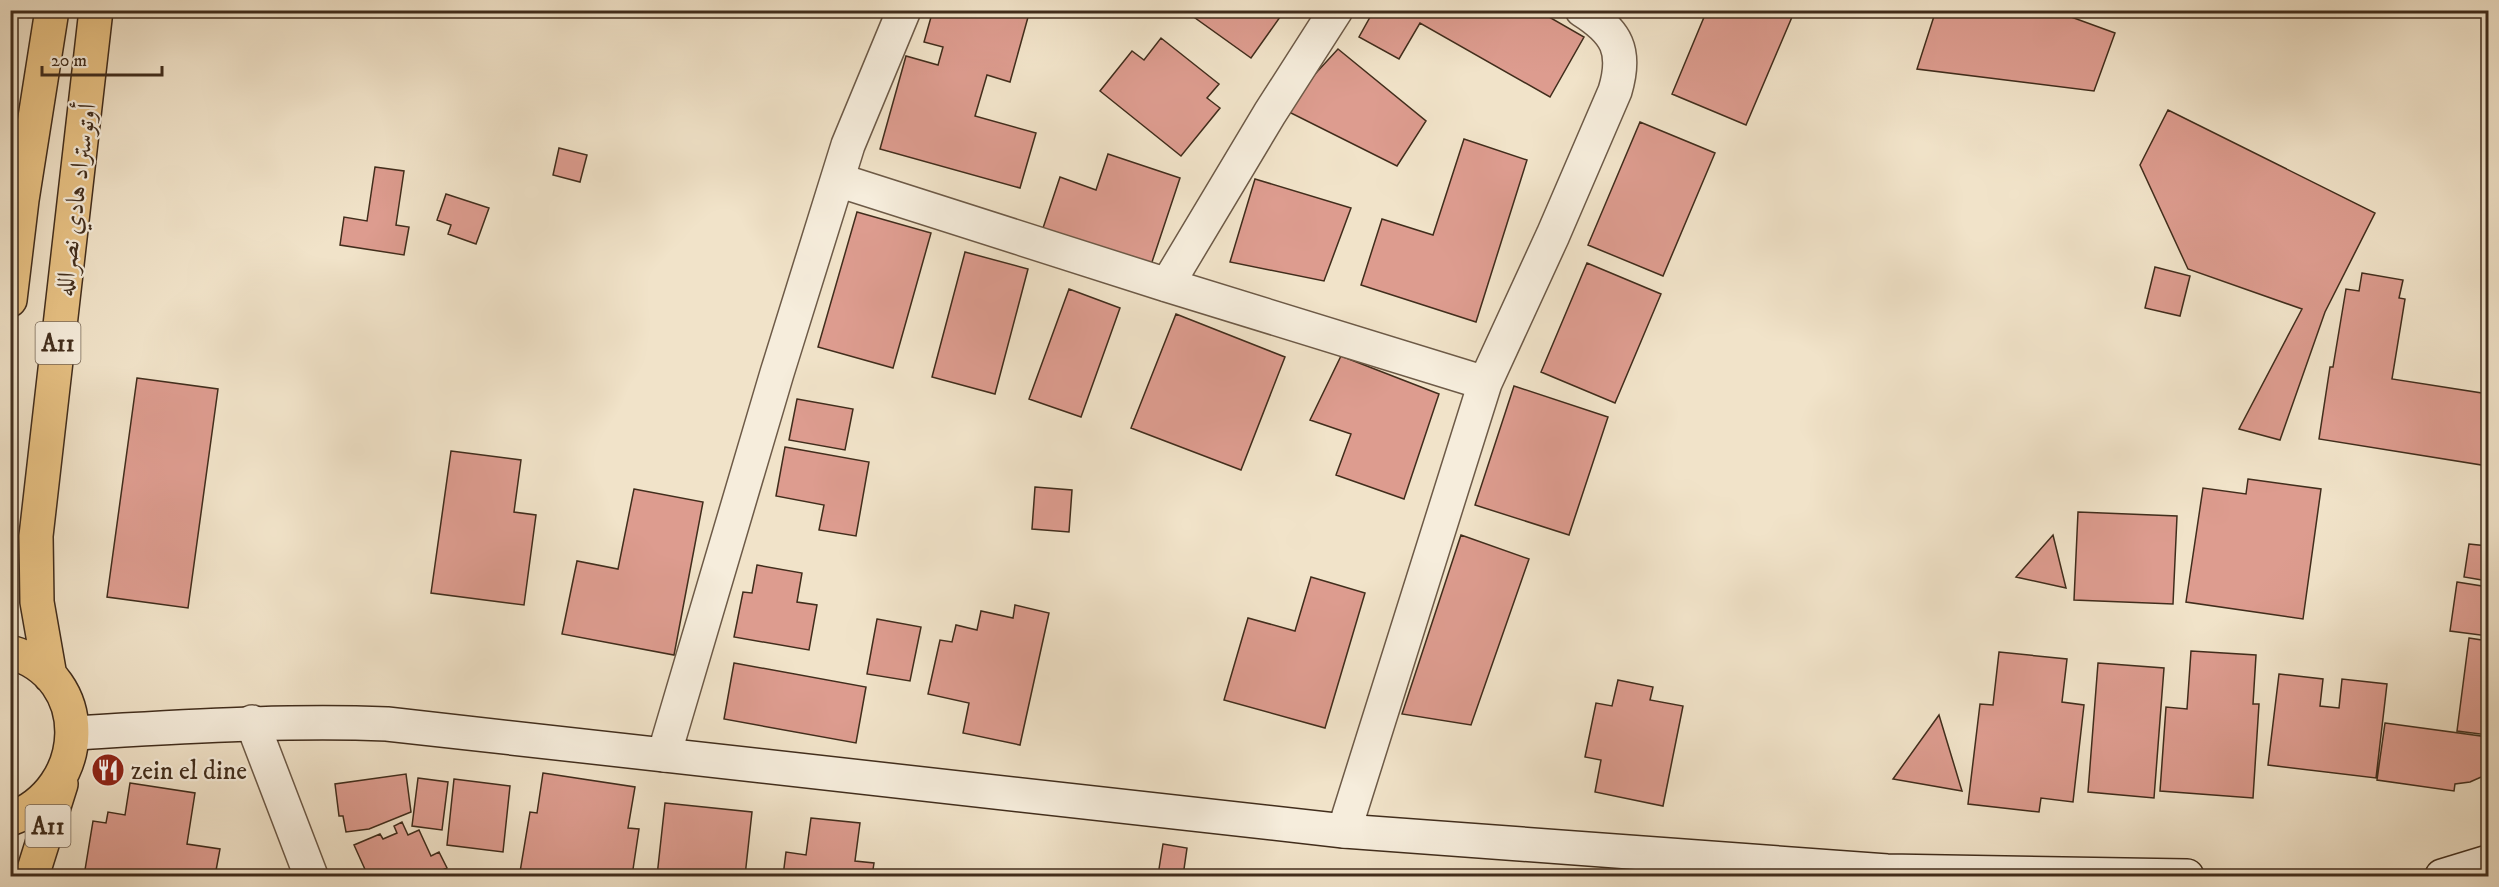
<svg xmlns="http://www.w3.org/2000/svg" width="2499" height="887" font-family="'IM FELL DW Pica',Amiri,serif">
  <style>
    .building { fill: #dd9c8f; stroke: #412d1c; stroke-width: 1.5 }
    .lines { fill: none; stroke-linecap: round; stroke-linejoin: round }
    .street-casing { stroke: #6d5a47; stroke-width: 36 }
    .secondary-casing { stroke: #412d1c; stroke-width: 36 }
    .highway-casing { stroke: #412d1c; stroke-width: 36 }
    .street { stroke: #f6eddc; stroke-width: 33 }
    .secondary { stroke: #f6eddc; stroke-width: 33 }
    .highway { stroke: #e8c284; stroke-width: 33 }
    .labels { text-anchor: middle; stroke-width: 4.5; stroke-linejoin: round; paint-order: stroke }
    .shield { fill: #f6eddc; stroke: #776756; stroke-width: 1.5 }
    .shield-label { font-size: 24px; font-weight: bold; fill: #412d1c }
    .street-label { font-size: 26px; fill: #412d1c; stroke: #f6eddc }
    .poi-label { font-size: 26px; fill: #412d1c; stroke: #f6eddc; text-anchor: start }
  </style>
  <rect width="100%" height="100%" fill="#f1e3c9"/>
  <filter id="stains"><feTurbulence type="fractalNoise" baseFrequency=".00333" numOctaves="4"/><feColorMatrix values="0 0 0 0 .2 0 0 0 0 .09 0 0 0 0 .02 0 0 0 .5 -.17"/></filter>
  <radialGradient id="worn" r=".72"><stop offset=".6" stop-color="#630" stop-opacity="0"/><stop offset="1" stop-color="#630" stop-opacity=".3"/></radialGradient>
  <path class="building" d="M933,10H1030L1010,82L987,75L975,116L1036,133L1020,188L880,149L906,56L938,65L943,47L924,42Z
    M1184,10H1285L1251,58Z
    M1374,10H1496L1506,16L1509,10H1537L1584,37L1550,97L1420,23L1399,59L1359,37Z
    M1707,10H1795L1746,125L1672,94Z
    M1936,10H2052L2115,33L2094,91L1917,69Z
    M1161,38L1219,84L1207,98L1220,108L1181,156L1100,91L1132,51L1144,60Z
    M1338,49L1426,121L1397,166L1283,109Z
    M2168,110L2375,213L2325,312L2280,440L2239,429L2302,309L2188,269L2140,165Z
    M1640,122L1715,153L1663,276L1588,245Z
    M1464,139L1527,160L1476,322L1361,285L1382,219L1433,235Z
    M559,148L587,155L580,182L553,175Z
    M1108,154L1180,178L1149,271L1041,234L1060,177L1096,190Z
    M375,167L404,171L396,225L409,227L404,255L340,245L344,217L367,221Z
    M1255,179L1351,208L1324,281L1230,262Z
    M446,194L489,208L476,244L448,234L451,225L437,220Z
    M857,212L931,233L893,368L818,347Z
    M965,252L1028,269L995,394L932,377Z
    M1587,263L1661,294L1615,403L1541,372Z
    M2155,267L2190,276L2180,316L2145,308Z
    M2362,273L2403,280L2399,298L2405,299L2392,379L2488,394V466L2319,439L2330,367H2333L2346,289L2359,291Z
    M1069,289L1120,308L1081,417L1029,399Z
    M1176,314L1285,357L1241,470L1131,428Z
    M1341,356L1439,394L1404,499L1336,475L1351,434L1310,420Z
    M137,378L218,389L188,608L107,597Z
    M1514,386L1608,417L1569,535L1475,505Z
    M797,399L853,409L845,450L789,440Z
    M785,447L869,462L856,536L819,530L824,505L776,496Z
    M451,451L521,460L514,512L536,515L524,605L431,593Z
    M2248,479L2321,489L2303,619L2186,602L2203,488L2246,494Z
    M1035,487L1072,490L1069,532L1032,529Z
    M634,489L703,502L674,655L562,634L577,561L618,569Z
    M2078,512L2177,516L2173,604L2074,600Z
    M1461,535L1529,559L1471,725L1402,714Z
    M2053,535L2066,588L2016,577Z
    M2469,544L2488,546V581L2464,577Z
    M757,565L802,573L797,602L817,605L809,650L734,637L743,592L752,593Z
    M1311,577L1365,593L1325,728L1224,700L1248,618L1295,631Z
    M2457,582L2488,587V636L2450,631Z
    M1015,605L1049,613L1020,745L963,733L969,703L928,694L940,640L952,642L956,625L977,630L981,611L1013,618Z
    M877,619L921,627L910,681L867,674Z
    M2469,638L2488,641V735L2457,731Z
    M2191,651L2256,655L2253,704H2259L2253,798L2160,791L2166,707L2187,709Z
    M1999,652L2067,659L2062,702L2084,705L2073,802L2041,798L2039,812L1968,804L1980,704L1993,705Z
    M734,663L866,687L856,743L724,719Z
    M2098,663L2164,668L2154,798L2088,792Z
    M2279,674L2323,679L2320,706L2339,708L2342,679L2387,684L2376,778L2268,765Z
    M1618,680L1653,687L1650,700L1683,706L1663,806L1595,792L1601,760L1585,757L1596,703L1612,706Z
    M1939,715L1962,791L1893,779Z
    M2385,723L2488,737V774L2470,782L2455,784L2454,791L2377,780Z
    M543,773L635,787L628,828L639,829L632,876H527V874L520,872L530,812L537,813Z
    M406,774L411,812L369,829L346,832L343,816H339L335,784Z
    M418,778L448,782L442,830L412,826Z
    M454,779L510,786L503,852L447,845Z
    M130,783L195,793L187,844L220,849L215,876H84L93,821L106,823L108,812L125,815Z
    M665,803L752,812L745,876H657Z
    M811,818L860,823L855,861L874,863L872,876H783L786,852L806,855Z
    M402,822L408,835L419,830L431,856L439,852L447,868L430,876H368L354,845L380,834L383,839L397,833L394,826Z
    M1163,844L1187,848L1183,876H1121L1122,870L1158,875Z"/>
  <g class="lines">
    <g class="street-casing">
      <path id="street" d="M838,180L1167,285L1485,383
        M1167,285L1270,113L1336,10
        M252,722L311,876
        M664,755L777,373L848,145L904,10
        M1344,831L1485,383L1553,235L1615,91C1627,51 1617,32 1582,10"/>
    </g>
    <g class="secondary-casing">
      <path id="secondary" d="M73,733C178,727 282,720 387,724L1344,831L1887,871L2187,876
        M2442,876L2488,862"/>
    </g>
    <g class="highway-casing">
      <path id="highway" d="M10,300L22,200L52,10
        M10,652C95,676 90,790 10,819
        M50,676L37,602L36,536L96,10
        M32,876L61,784"/>
    </g>
    <use href="#street" class="street"/>
    <use href="#secondary" class="secondary"/>
    <use href="#highway" class="highway"/>
  </g>
  <defs>
    <g id="restaurant-disc" transform="scale(1.725)"><circle r="9.5" fill="#8f2418" stroke="#f6eddc"/><path d="M-5-6h1v4h1v-4h1v4h1v-4h1v5L-1.5 .5V6h-2V.5L-5-1ZM5-6V6H3V1.5H1.5Q1.5-4 5-6Z" fill="#fff"/></g>
  </defs>
  <g fill-rule="evenodd">
    <use href="#restaurant-disc" x="108" y="770"/>
  </g>
  <g class="labels">
    <g class="shield">
      <rect x="35.5" y="322" width="45" height="42" rx="4.5"/>
      <rect x="25.5" y="805" width="45" height="42" rx="4.5"/>
    </g>
    <g class="shield-label">
      <text x="58" y="351">A11</text>
      <text x="48" y="834">A11</text>
    </g>
    <g class="street-label">
      <text transform="translate(75 200) rotate(-83)" y="9">أوتوستراد هادي نصرالله</text>
    </g>
    <g class="poi-label">
      <text x="131" y="779">zein el dine</text>
    </g>
  </g>
  <rect width="2499" height="887" fill="none" stroke="#f1e3c9" stroke-width="36"/>
  <rect x="12" y="12" width="2475" height="863" fill="none" stroke="#412d1c" stroke-width="3"/>
  <rect x="18" y="18" width="2463" height="851" fill="none" stroke="#412d1c" stroke-width="1.5"/>
  <path d="M42 66v9h120v-9" fill="none" stroke="#412d1c" stroke-width="3"/>
  <text x="51" y="66" font-size="18" fill="#412d1c" stroke="#f6eddc" stroke-width="4.5" paint-order="stroke">20 m</text>
  <rect width="100%" height="100%" filter="url(#stains)"/>
  <rect width="100%" height="100%" fill="url(#worn)"/>
</svg>
